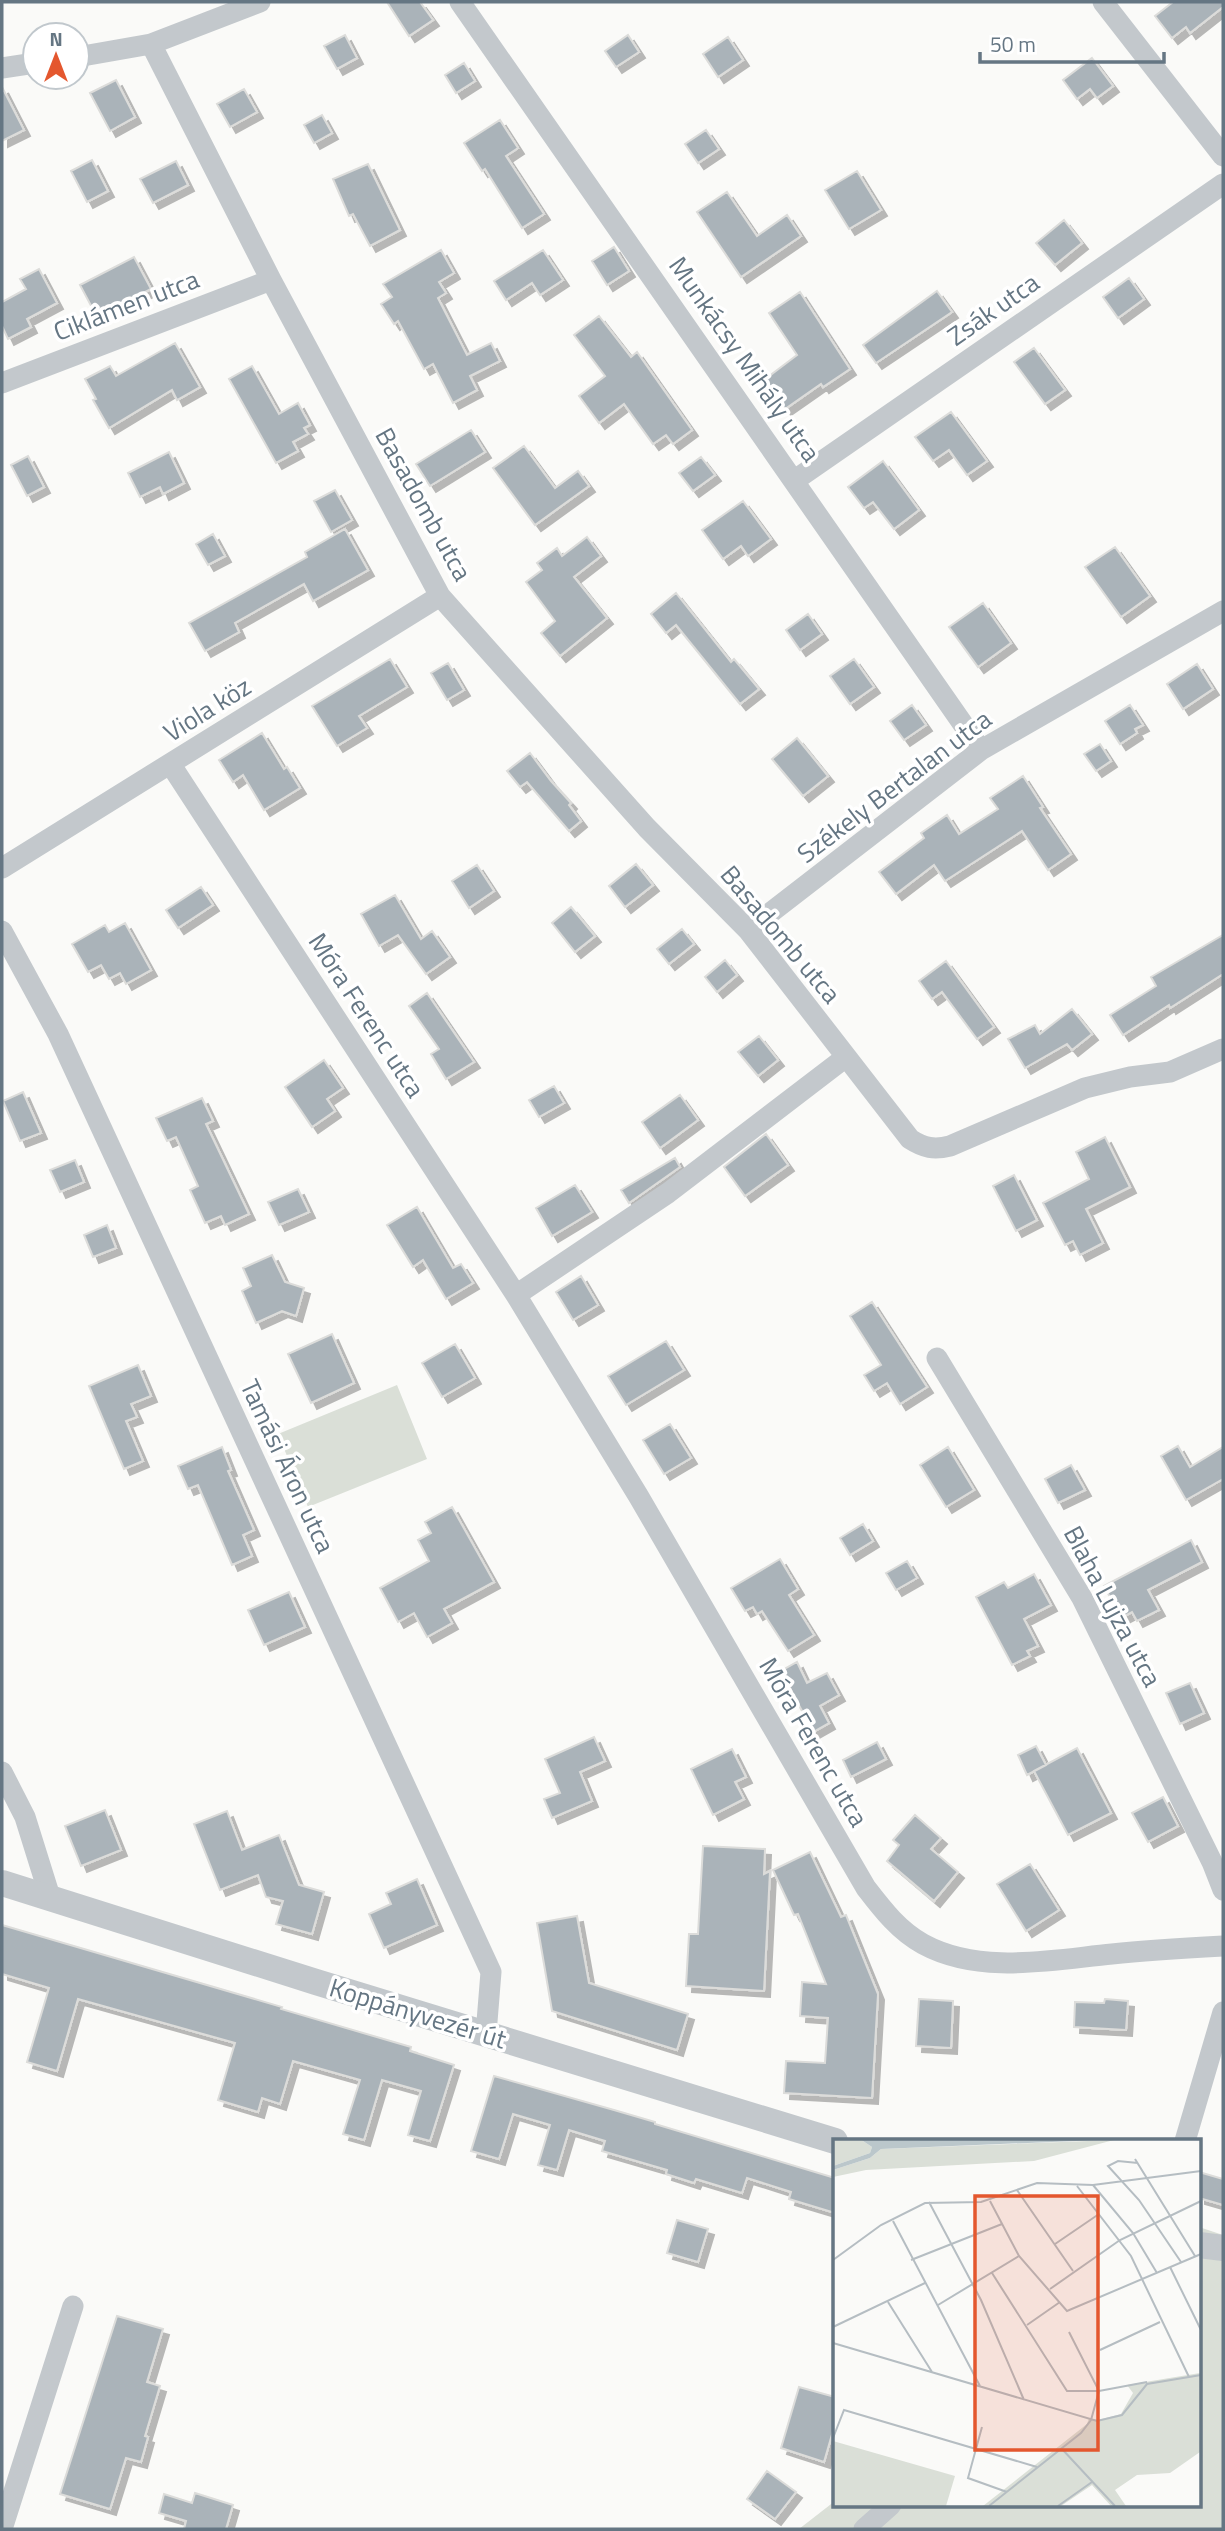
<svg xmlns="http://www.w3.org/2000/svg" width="1225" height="2531" viewBox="0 0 1225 2531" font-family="'Titillium Web',sans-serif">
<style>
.green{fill:#dadfd7}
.building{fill:#aab3b9;stroke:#dcdcda;stroke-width:2;filter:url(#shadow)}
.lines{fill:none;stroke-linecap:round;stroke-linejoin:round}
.minor{stroke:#c3c8cc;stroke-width:21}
.tertiary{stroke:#c3c8cc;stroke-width:26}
.labels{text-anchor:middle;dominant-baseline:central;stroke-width:7;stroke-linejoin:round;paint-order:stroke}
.street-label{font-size:26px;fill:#657683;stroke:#fff}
.inset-road{fill:none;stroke:#b5bdc2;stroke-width:2}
.view{fill:#e4572e;fill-opacity:0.15;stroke:#e4572e;stroke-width:3.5}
.inset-edge{fill:none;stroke:#657683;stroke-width:3.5}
</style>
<defs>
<filter id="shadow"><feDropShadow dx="6" dy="6" stdDeviation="0" flood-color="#0004"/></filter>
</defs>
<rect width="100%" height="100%" fill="#fafaf8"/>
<path class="green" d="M397 1385 427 1459 308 1507 278 1434Z
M1199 2227 1223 2235V2529H799L835 2501V2505H1199Z"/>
<path class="building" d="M387 2H420L433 20 409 36Z
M1173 2H1223V7L1190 33 1186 27 1172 38 1155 16Z
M345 35 357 58 337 69 324 46Z
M628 35 639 52 616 67 605 51Z
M728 37 743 60 718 77 703 54Z
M1092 58 1113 86 1097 98 1090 89 1077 99 1063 80Z
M464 63 475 81 456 93 445 75Z
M116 80 135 117 110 131 90 93Z
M2 87 24 130 2 141Z
M244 89 257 112 230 127 217 104Z
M322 115 332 133 314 143 304 125Z
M500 120 518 148 506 156 544 214 522 228 485 169 482 171 464 143Z
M706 130 719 149 698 163 685 144Z
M92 160 108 191 87 202 71 171Z
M176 161 188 185 153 203 140 179Z
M368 164 400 230 370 246 353 214 349 216 333 179Z
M857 171 881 210 849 229 825 190Z
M727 192 757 236 787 215 801 236 741 277 697 212Z
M1064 220 1082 243 1055 265 1036 243Z
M614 247 629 271 607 285 592 261Z
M441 250 454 273 439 282 446 293 438 298 467 355 491 343 500 361 470 376 477 390 453 403 433 364 424 369 398 321 394 324 381 304 392 297 383 284Z
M543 250 563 280 540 295 532 283 506 300 494 281Z
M134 257 151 289 97 317 80 285Z
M39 269 57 303 27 319 31 327 8 339 2 326V302L26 289 20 279Z
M1129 278 1144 299 1118 318 1103 297Z
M937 291 952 312 876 363 863 345Z
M800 292 850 369 823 387 821 384 785 409 764 380 797 355 769 313Z
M599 316 631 357 637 352 692 430 673 444 666 435 653 444 624 404 599 423 579 396 605 376 574 335Z
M175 343 200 387 177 400 172 390 109 428 93 400 96 399 85 379 110 366 116 376Z
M1034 348 1065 390 1045 404 1014 362Z
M252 366 279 414 298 403 310 425 304 428 308 434 293 442 298 451 276 463 229 379Z
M951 412 987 461 967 475 949 450 933 461 915 437Z
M471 430 485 452 430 486 416 464Z
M524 446 555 488 578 471 589 486 535 525 493 468Z
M169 452 184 483 163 494 160 487 140 497 128 473Z
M28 456 44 487 27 496 11 465Z
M701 457 715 475 693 491 679 473Z
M883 461 919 510 894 529 873 502 864 508 848 487Z
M335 490 352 520 331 532 314 501Z
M743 501 771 539 748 556 741 546 723 559 702 530Z
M345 529 368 570 313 601 304 584 235 623 239 632 205 651 189 623 307 557 305 552Z
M213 534 225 556 208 565 196 544Z
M587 537 601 556 574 577 607 618 560 656 541 633 555 621 526 582 542 570 537 563 557 548 562 556Z
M1115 547 1150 596 1121 617 1085 567Z
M676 593 731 662 734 659 759 689 740 704 676 625 666 633 651 614Z
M983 603 1011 643 978 667 949 627Z
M808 614 822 634 800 650 786 630Z
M390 659 407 687 359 716 367 728 337 746 312 706Z
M854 659 874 687 850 704 830 676Z
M448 663 464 690 447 700 431 673Z
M1197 664 1213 689 1183 709 1167 684Z
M912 705 926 725 904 740 890 721Z
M1130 705 1143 725 1135 729 1137 733 1120 744 1105 721Z
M262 733 284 769 287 767 300 788 264 810 243 775 233 782 219 760Z
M797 738 828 776 803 796 772 759Z
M1100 744 1111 761 1096 771 1084 754Z
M530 753 551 781 571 803 569 805 581 821 569 831 527 782 520 787 507 771Z
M1023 776 1043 807 1040 808 1071 854 1048 870 1022 831 945 881 934 865 896 894 879 872 924 838 921 833 947 815 959 834 998 809 990 798Z
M636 864 653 885 625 907 609 886Z
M477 865 494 891 469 908 452 881Z
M201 887 213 905 178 928 166 910Z
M395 895 421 939 432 931 450 957 426 974 398 935 379 946 361 914Z
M571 907 595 936 575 952 552 923Z
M125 923 151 970 126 984 120 973 109 979 101 965 88 972 72 944 105 925 109 932Z
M682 929 694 944 669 964 657 949Z
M1223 935V974L1170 1008 1169 1005 1123 1035 1110 1015 1156 986 1151 977Z
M725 960 737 975 717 992 705 977Z
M946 961 994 1027 977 1039 942 992 932 999 919 981Z
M427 993 474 1062 446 1079 431 1054 439 1049 409 1006Z
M1072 1009 1092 1034 1072 1050 1067 1044 1025 1068 1008 1039 1035 1025 1040 1034Z
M759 1036 778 1060 758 1076 738 1052Z
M324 1060 343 1088 327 1099 335 1111 312 1127 285 1087Z
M554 1086 564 1103 539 1117 529 1100Z
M23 1092 41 1133 20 1141 3 1101Z
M680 1095 698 1120 660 1148 642 1122Z
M202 1098 213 1121 206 1124 249 1214 225 1225 221 1216 205 1223 190 1190 198 1186 176 1137 167 1141 156 1118Z
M766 1134 788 1165 745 1196 724 1167Z
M1105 1137 1130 1187 1086 1209 1103 1243 1080 1255 1073 1241 1065 1245 1043 1203 1089 1179 1076 1152Z
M675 1158 680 1167 629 1203 621 1190Z
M75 1160 84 1182 60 1192 50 1170Z
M1014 1175 1037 1220 1016 1231 993 1186Z
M575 1185 592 1212 552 1236 536 1208Z
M298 1189 309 1212 279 1225 268 1202Z
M417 1207 453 1268 461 1264 473 1283 446 1299 423 1260 413 1267 387 1225Z
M107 1225 116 1248 93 1257 84 1235Z
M272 1255 285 1282 304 1288 296 1316 282 1311 256 1323 242 1291 251 1286 243 1268Z
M581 1276 598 1305 573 1320 556 1292Z
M872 1302 927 1387 900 1404 887 1383 874 1391 864 1375 881 1365 850 1316Z
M332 1334 354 1383 311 1403 288 1354Z
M666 1341 684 1370 626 1405 608 1376Z
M455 1344 475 1378 442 1397 422 1363Z
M138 1365 151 1396 131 1404 137 1417 126 1421 143 1461 124 1469 89 1386Z
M670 1424 691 1458 664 1474 643 1440Z
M1178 1446 1190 1467 1223 1447V1479L1186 1500 1161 1456Z
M222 1447 231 1470 228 1471 254 1530 243 1535 252 1556 232 1565 198 1485 188 1489 178 1466Z
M948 1447 974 1490 946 1507 920 1465Z
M1071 1465 1085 1490 1058 1503 1045 1479Z
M452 1507 494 1582 444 1609 452 1623 427 1637 414 1613 398 1622 380 1588 429 1561 418 1540 431 1533 425 1522Z
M863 1524 873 1541 850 1555 840 1538Z
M1191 1540 1202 1562 1148 1590 1159 1610 1137 1621 1132 1612 1121 1618 1104 1586Z
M780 1559 798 1589 789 1595 814 1635 788 1651 762 1611 757 1614 753 1607 745 1611 731 1588Z
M907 1561 917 1578 896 1590 886 1573Z
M1034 1574 1051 1605 1024 1619 1038 1646 1027 1651 1030 1656 1012 1665 976 1597 1004 1582 1008 1588Z
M289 1592 305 1627 264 1645 248 1610Z
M797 1662 807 1683 827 1673 839 1695 820 1706 829 1723 813 1732 781 1671Z
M1190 1683 1204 1713 1180 1724 1166 1693Z
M594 1737 605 1761 580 1772 592 1801 552 1818 544 1799 560 1793 545 1759Z
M877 1742 886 1759 851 1777 843 1760Z
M1036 1746 1046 1765 1027 1775 1018 1755Z
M1077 1748 1111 1813 1068 1835 1034 1771Z
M732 1749 746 1777 735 1782 744 1799 713 1815 691 1769Z
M1163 1797 1178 1826 1148 1842 1132 1813Z
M105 1810 121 1850 81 1866 65 1826Z
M227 1811 242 1850 279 1835 299 1885 324 1892 312 1934 276 1924 283 1901 266 1897 258 1875 220 1890 194 1824Z
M915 1815 941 1838 931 1849 958 1872 934 1901 887 1861 899 1845 893 1840Z
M703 1846 765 1849 764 1874 770 1871 764 1991 686 1986 689 1934H698Z
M810 1852 841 1917 846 1915 878 1994 872 2098 784 2093 786 2061 825 2063 828 2018 800 2016 802 1982 826 1984 798 1914 794 1915 773 1870Z
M1030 1864 1059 1910 1026 1931 997 1884Z
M417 1879 437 1925 384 1948 369 1914 391 1904 386 1893Z
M577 1916 589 1983 688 2014 677 2050 552 2011 537 1923Z
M2 1925 282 2007 281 2009 411 2047 410 2051 454 2065 430 2141 408 2135 421 2091 382 2080 364 2140 343 2134 360 2080 293 2061 280 2104 262 2098 258 2112 218 2100 235 2043 78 1999 57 2071 27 2062 49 1988 2 1974Z
M919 1999 953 2001 951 2048 916 2046Z
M1105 1999 1128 2001 1126 2030 1074 2027 1075 2002 1104 2003Z
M494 2076 614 2110 655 2122V2124L835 2178V2213L789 2199 791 2192 747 2178 742 2193 696 2179 694 2183 666 2174 667 2170 602 2151 605 2141 569 2130 557 2170 538 2165 550 2125 513 2114 499 2159 471 2151Z
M1199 2172 1223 2179V2205L1199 2198Z
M677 2220 708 2229 698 2262 667 2253Z
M117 2316 163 2329 147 2382 160 2386 145 2436 148 2437 141 2462 126 2458 110 2509 60 2494Z
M799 2387 835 2397V2424L824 2462 781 2448Z
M767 2471 796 2492 775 2519 747 2499Z
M195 2493 233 2505 226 2529H184L186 2521 159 2513 164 2494 192 2503Z"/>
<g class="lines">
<path class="minor" d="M460 2 981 750
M1103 2 1223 156
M151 44 271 280 440 596 647 828 748 930 910 1139C924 1148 934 1150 950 1146L1085 1088 1130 1077 1170 1072 1223 1049
M77 57 151 44 260 2
M2 68 35 63
M2 383 271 280
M795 480 1223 184
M171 765 516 1295 639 1497 866 1888C883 1910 899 1931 923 1944 980 1975 1051 1960 1112 1954 1149 1950 1186 1948 1223 1946
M2 868 440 596
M748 930 981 750 1223 611
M2 931 58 1034 491 1972 486 2034
M516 1295 668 1193 846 1057
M937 1358 1082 1598 1212 1862 1223 1890
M2 1772 25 1817 50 1897
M1185 2141 1223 2012
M2 2529 73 2306
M864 2529 891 2505"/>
<path class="tertiary" d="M2 1883 316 1982 835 2141
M1199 2245 1223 2248"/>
</g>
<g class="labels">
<g class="street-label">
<text transform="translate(126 305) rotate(-21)">Ciklámen utca</text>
<text transform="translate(993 309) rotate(-35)">Zsák utca</text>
<text transform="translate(745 359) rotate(55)">Munkácsy Mihály utca</text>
<text transform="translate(424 504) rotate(61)">Basadomb utca</text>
<text transform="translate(207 709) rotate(-32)">Viola köz</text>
<text transform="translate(894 786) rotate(-37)">Székely Bertalan utca</text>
<text transform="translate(781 934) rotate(50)">Basadomb utca</text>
<text transform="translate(367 1015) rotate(57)">Móra Ferenc utca</text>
<text transform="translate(288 1466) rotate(65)">Tamási Áron utca</text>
<text transform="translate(1113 1606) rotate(62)">Blaha Lujza utca</text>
<text transform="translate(814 1742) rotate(60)">Móra Ferenc utca</text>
<text transform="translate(418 2013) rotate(17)">Koppányvezér út</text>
</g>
</g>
<g transform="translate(833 2139)">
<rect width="368" height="368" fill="#fafaf8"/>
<path d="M0 0H27L39 8 37 14 0 27ZM281 1 201 22 33 31 0 38V31L37 19 48 10ZM367 234V313L337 334 304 336 282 351 293 367H278L259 346 228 367H150L254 285 256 279 265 281 288 275 300 254 294 246ZM0 302 122 337 113 367H0Z" fill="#dadfd7"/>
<path d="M27 0H291L48 10 37 19 0 31V27L37 14 39 8Z" fill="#bbc7cb"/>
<path class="inset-road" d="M302 20 362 117M305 24 285 22 275 27 306 61 348 123M260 46 300 94 324 134M244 47 298 117 356 238M184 51 240 132M157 62 186 117 234 172 368 115M96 63 148 161 191 261M60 82 147 247M222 105 266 75M0 121 48 86 92 64 148 63 204 44 260 46 368 32M78 121 169 85M337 128 368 191M159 134 234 252H266L314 243M217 150 287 101 368 62M55 163 99 233M105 166 186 117M194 186 227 163M0 188 92 144M0 204 264 282 289 276 314 245 368 236M267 211 327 183M149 288 135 339 174 353M0 299 11 271 204 328M229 310 282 367M156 367 248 294 258 281 266 252 236 193M225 367 259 343"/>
<path class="view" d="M142 57H265V311H142Z"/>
<rect width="368" height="368" class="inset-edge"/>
</g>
<rect width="1225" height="2531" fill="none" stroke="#657683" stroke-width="7"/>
<g transform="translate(56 56)"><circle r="33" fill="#ffffff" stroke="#c1c8cd" stroke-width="2"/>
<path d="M0-5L12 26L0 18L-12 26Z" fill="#e4572e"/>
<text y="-10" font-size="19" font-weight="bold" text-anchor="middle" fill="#657683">N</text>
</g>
<path d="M980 52v10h184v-10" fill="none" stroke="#657683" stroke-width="3.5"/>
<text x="990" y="52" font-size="21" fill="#657683" stroke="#ffffff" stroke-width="5" paint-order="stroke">50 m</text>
</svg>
